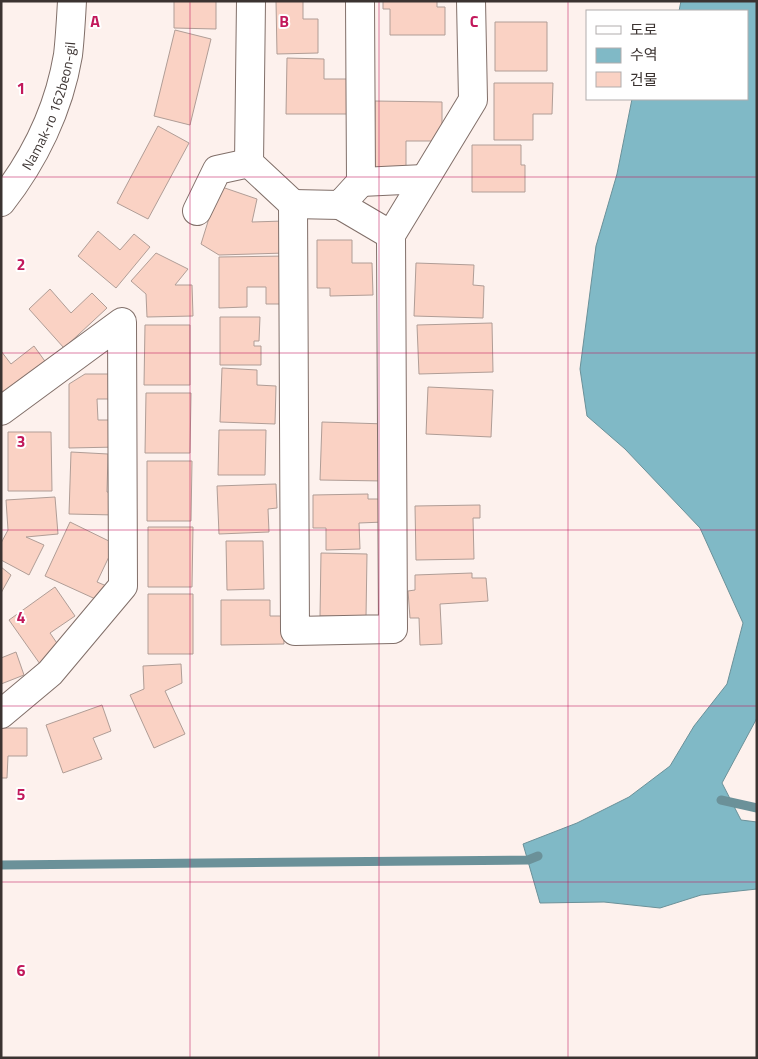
<svg xmlns="http://www.w3.org/2000/svg" width="758" height="1059" viewBox="0 0 758 1059" font-family="'Titillium Web','Noto Sans KR',sans-serif">
<style>
.water{fill:#80b9c6;stroke:#6b9199}
.lines{fill:none;stroke-linecap:round;stroke-linejoin:round}
.stream{stroke:#6b9199;stroke-width:9}
.building{fill:#fad2c4;stroke:#b09d96}
.minor-casing{stroke:#816f69;stroke-width:30}
.minor{stroke:#fff;stroke-width:28}
.grid{fill:none;stroke:#c2185b;stroke-width:1;stroke-opacity:0.55}
.labels{text-anchor:middle;dominant-baseline:central;stroke-width:4;stroke-linejoin:round;paint-order:stroke}
.street-label{font-size:14px;fill:#3b3331;stroke:#fff}
.grid-label{font-size:16px;text-anchor:middle;font-weight:bold;fill:#c2185b;stroke:#fff;stroke-width:4;stroke-linejoin:round;paint-order:stroke}
</style>
<rect width="100%" height="100%" fill="#fdf1ed"/>
<path class="water" d="M681 1H757V718L722 783 741 820 757 822V889L701 895 660 908 604 902 540 903 523 844 577 823 629 797 670 766 694 726 727 684 743 623 700 528 625 449 587 416 580 369 596 246 617 174 632 99H747V11H679Z"/>
<g class="lines">
<path class="stream" d="M721 800 757 808
M1 865 528 860 538 856"/>
</g>
<path class="building" d="M174 1H216V29L174 28Z
M276 1H303V19H318V53L277 54Z
M383 1H437V7H445V35H390V9H383Z
M495 22H547V71H495Z
M175 30 211 39 190 125 154 116Z
M287 58 324 59V79H350L351 114H286Z
M494 83H553L552 114H533V140H494Z
M375 101 442 102V131L436 141H406V169H374Z
M158 126 189 143 148 219 117 203Z
M472 145H521V165H525V192H472Z
M219 186 257 199 252 222 284 221 285 253 219 255 201 244Z
M98 231 120 250 134 234 150 247 116 288 78 256Z
M317 240H352V263H372L373 295 330 296V288H317Z
M156 253 188 269 175 285H192L193 316 147 317 146 294 131 281Z
M287 256 288 304H266V287H247V307L219 308V257Z
M416 263 474 265 473 285 484 286 483 318 414 316Z
M50 289 71 313 92 293 107 308 64 348 29 309Z
M220 317H260L259 341H254V346H261V365H220Z
M492 323 493 372 419 374 417 325Z
M145 325H190V385H144Z
M34 346 47 364 1 398V351L11 364Z
M222 368 257 370V385L276 386 275 424 220 422Z
M85 374H111V399H97L98 420H118V447L69 448V384Z
M428 387 493 390 491 437 426 434Z
M146 393H191L190 453H145Z
M322 422 386 424 384 481 320 480Z
M219 430H266L265 475H218Z
M8 432H51L52 491H8Z
M71 452 108 454 107 492 116 493 115 515 69 514Z
M147 461H192L191 521H147Z
M276 484 277 508 268 509 269 532 219 534 217 486Z
M368 494V499H384V522L359 523 360 549 326 550V528H313V495Z
M55 497 58 534 26 537 44 545 29 575 1 560V543L8 530 6 500Z
M480 505V518H473L474 559 416 560 415 506Z
M70 522 115 544 97 582 109 587 102 602 45 576Z
M148 527H193L192 587H148Z
M226 541H263L264 589 227 590Z
M321 553 367 554 366 617 320 616Z
M1 567 11 575 1 593Z
M472 573V578H486L488 601 440 604 442 644 420 645 419 618H410L408 591 415 590V575Z
M55 587 75 616 50 633 61 649 40 664 9 620Z
M148 594H193V654H148Z
M221 600H270V616H283L284 644 221 645Z
M16 652 24 675 1 684V658Z
M181 664 182 683 165 691 185 734 154 748 130 695 144 689 143 666Z
M102 705 111 731 93 738 102 759 63 773 46 725Z
M1 728H27V756H8L7 778H1Z"/>
<g class="lines">
<defs>
<g id="minor">
<path d="M251 1 249 163 293 204 295 631 393 629 391 235 473 100 471 1"/>
<path d="M361 182 424 179"/>
<path id="s1" d="M1 202C34 160 59 109 68 55 70 38 71 19 72 1"/>
<path d="M293 204 340 205 361 182 360 1"/>
<path d="M340 205 391 235"/>
<path d="M197 211 217 170 249 163"/>
<path d="M1 411 122 322 123 586 50 673 1 714"/>
</g>
</defs>
<use href="#minor" class="minor-casing"/>
<use href="#minor" class="minor"/>
</g>
<path class="grid" d="M190 1V1058M379 1V1058M568 1V1058M1 177H757M1 353H757M1 530H757M1 706H757M1 882H757"/>
<g class="labels">
<g class="street-label">
<text stroke="none"><textPath href="#s1" startOffset="109">Namak-ro 162beon-gil</textPath></text>
</g>
</g>
<g class="grid-label">
<text x="95" y="27">A</text>
<text x="284" y="27">B</text>
<text x="474" y="27">C</text>
<text x="21" y="94">1</text>
<text x="21" y="270">2</text>
<text x="21" y="447">3</text>
<text x="21" y="623">4</text>
<text x="21" y="800">5</text>
<text x="21" y="976">6</text>
</g>
<rect width="758" height="1059" fill="none" stroke="#3b3331" stroke-width="5"/>
<rect x="586" y="10" width="162" height="90" fill="#ffffff" stroke="#b1adad"/>
<rect x="596" y="26" width="25" height="8" fill="#ffffff" stroke="#b1adad"/>
<text x="630" y="35" font-size="15" fill="#3b3331">도로</text>
<rect x="596" y="48" width="25" height="15" fill="#80b9c6" stroke="#b1adad"/>
<text x="630" y="60" font-size="15" fill="#3b3331">수역</text>
<rect x="596" y="72" width="25" height="15" fill="#fad2c4" stroke="#b1adad"/>
<text x="630" y="85" font-size="15" fill="#3b3331">건물</text>
</svg>
